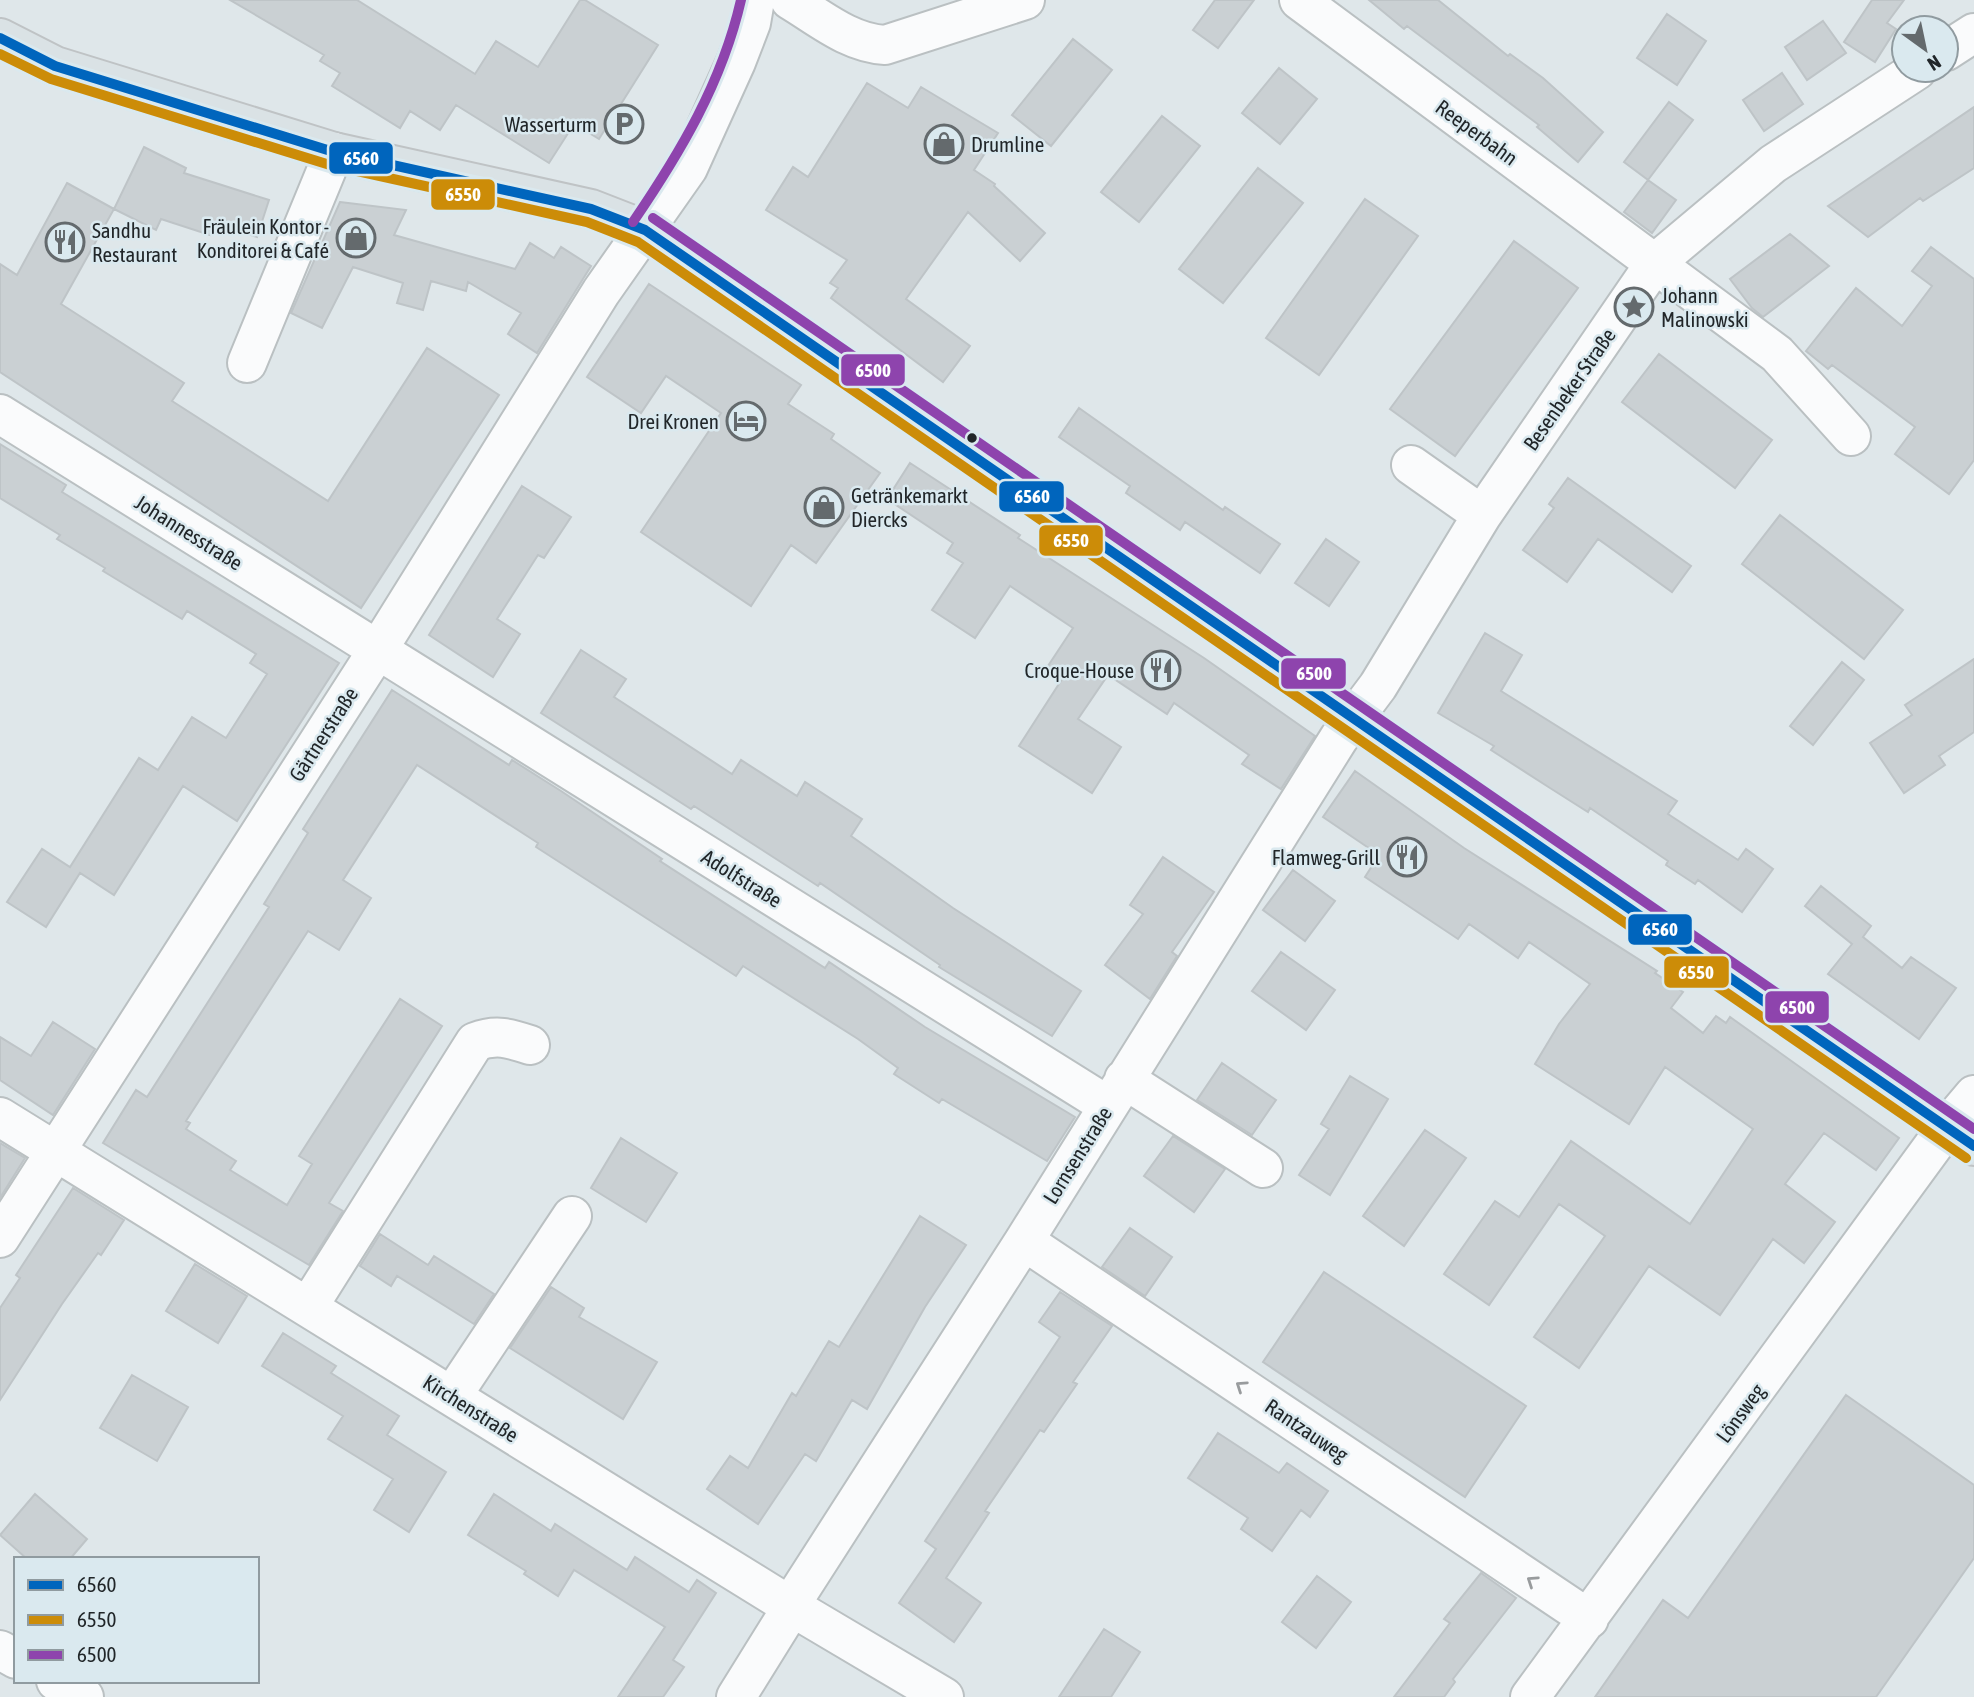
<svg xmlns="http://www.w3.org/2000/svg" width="1974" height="1697" viewBox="0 0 1974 1697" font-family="'Asap Condensed',sans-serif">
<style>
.building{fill:#cad0d3;stroke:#bec4c7;stroke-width:2}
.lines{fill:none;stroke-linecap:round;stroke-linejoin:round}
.minor-casing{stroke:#bac0c2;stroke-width:42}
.major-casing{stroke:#bfc3c5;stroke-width:42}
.minor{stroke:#fafbfc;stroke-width:38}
.major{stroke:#dae2e5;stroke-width:38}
.bus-1-casing{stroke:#dae9ef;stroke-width:16}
.bus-2-casing{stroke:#dae9ef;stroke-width:16}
.bus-3-casing{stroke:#dae9ef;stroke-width:16}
.bus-1{stroke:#0065bd;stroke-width:10}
.bus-2{stroke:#cc8c08;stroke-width:10}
.bus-3{stroke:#8e44ad;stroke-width:10}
.oneway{stroke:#989b9d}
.bus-dot{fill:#212629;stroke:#dae9ef;stroke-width:2.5}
.labels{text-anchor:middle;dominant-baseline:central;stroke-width:5;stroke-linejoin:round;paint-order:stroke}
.poi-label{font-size:21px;fill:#212629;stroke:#dae9ef;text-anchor:end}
.street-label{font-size:21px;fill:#212629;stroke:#dae9ef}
.line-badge{stroke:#dae9ef;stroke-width:2.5}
.badge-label{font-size:19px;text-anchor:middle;font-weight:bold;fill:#fff}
</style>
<rect width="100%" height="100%" fill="#dfe7ea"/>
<path class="building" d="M230 0H357L475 74 496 41 538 67 580 0H585L658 45 599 139 574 124 549 163 456 105 440 130 410 111 400 128 332 86 340 73 320 61 324 55Z
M1215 0H1254L1218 48 1193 30Z
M1369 0H1438L1508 56 1510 54 1543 78 1603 132 1578 162 1537 127 1539 125 1407 26 1404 29Z
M1872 0H1904L1887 23 1896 29 1875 62 1844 42Z
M1667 14 1706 41 1677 85 1637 58Z
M1823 21 1846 53 1807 80 1785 47Z
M1073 39 1112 70 1051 146 1012 115Z
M1279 68 1317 99 1280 144 1242 113Z
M1782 73 1803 104 1764 131 1743 100Z
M867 83 908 108 921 87 998 133 974 170 995 184 994 186 1045 233 1020 261 968 212 906 299 970 346 943 382 831 298 838 288 830 283 847 260 766 210 793 167 808 177Z
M1669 102 1693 120 1648 180 1676 200 1652 233 1624 212 1648 180 1624 162Z
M1974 107V168L1923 201 1920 198 1868 237 1828 206Z
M1162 116 1200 146 1139 222 1101 192Z
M144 147 186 168 184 173 269 200 257 237 215 223 210 235 161 219 156 230 114 209Z
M1258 168 1303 203 1223 303 1179 269Z
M67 183 114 209 61 304 184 383 172 401 328 501 427 348 499 395 361 608 0 372V264L17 275Z
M1365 199 1418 236 1319 375 1266 338Z
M340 202 406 210 394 235 515 269 530 243 554 258 561 247 591 266 537 353 508 334 521 313 468 282 466 291 431 281 423 310 397 303 403 283 353 267 322 328 291 313Z
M1790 234 1829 266 1763 317 1752 308 1730 279Z
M1514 241 1578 288 1455 456 1390 409Z
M1931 247 1974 279V460L1949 494 1895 454 1915 427 1832 365 1828 369 1806 351 1856 288 1902 326 1932 286 1912 271Z
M649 284 801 385 788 404 834 434 831 439 880 473 816 563 791 545 751 606 641 532 721 413 666 376 641 413 587 377Z
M1659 354 1772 440 1735 488 1622 402Z
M1079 408 1223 510 1225 507 1280 544 1260 573 1185 522 1180 530 1126 493 1130 486 1059 437Z
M0 444 66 485 62 492 339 663 237 821 183 786 114 895 80 873 46 927 7 902 42 849 70 867 139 758 158 770 192 717 226 738 267 674 250 663 256 654 187 611 182 619 103 571 105 568 57 539 60 535 0 498Z
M910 463 1020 535 1018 538 1204 658 1315 736 1281 789 1242 764 1249 755 1174 703 1167 714 1108 675 1078 719 1121 747 1092 793 1019 746 1064 676 1048 666 1073 628 1010 586 975 638 932 610 963 563 947 553 953 543 887 499Z
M1568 478 1691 566 1672 592 1598 539 1567 582 1523 550 1554 508 1549 504Z
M522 486 571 517 544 558 538 555 497 619 520 634 493 677 429 635Z
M1780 515 1903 610 1864 659 1742 564Z
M1326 539 1359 562 1329 606 1295 583Z
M1485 633 1522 655 1501 691 1677 801 1668 814 1738 860 1746 849 1773 869 1742 912 1698 880 1695 884 1666 865 1668 861 1590 808 1588 812 1550 788 1491 750 1494 746 1438 713Z
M581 650 626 679 614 697 732 774 741 760 797 796 805 782 862 819 851 836 953 908 1081 991 1052 1036 939 967 940 965 820 883 818 886 694 806 691 809 541 713Z
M1974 659V732L1939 756 1945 765 1904 793 1870 743 1912 715 1905 705Z
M1842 662 1864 680 1813 745 1790 726Z
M392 690 509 765 512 760 561 791 662 859 660 861 825 968 829 962 925 1027 1075 1117 1047 1161 942 1099 939 1103 894 1074 898 1068 858 1039 743 966 736 976 536 847 538 843 417 765 343 880 371 898 339 950 308 931 186 1121 190 1123 186 1129 236 1161 230 1170 287 1205 312 1164 299 1156 400 999 442 1026 329 1203 343 1211 309 1265 103 1143 136 1090 147 1097 269 907 264 904 308 833 303 829Z
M1355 771 1464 848 1657 971 1655 973 1683 992 1671 1008 1703 1033 1716 1016 1726 1023 1730 1017 1899 1138 1876 1170 1824 1133 1785 1184 1835 1222 1804 1263 1773 1239 1720 1315 1649 1266 1579 1368 1534 1337 1605 1236 1559 1204 1489 1305 1444 1274 1495 1201 1519 1217 1571 1141 1690 1224 1753 1129 1665 1067 1629 1124 1535 1064 1559 1024 1590 984 1529 942 1518 958 1469 924 1458 939 1365 877 1379 855 1323 817Z
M1163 857 1214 892 1172 952 1177 956 1150 999 1105 965 1143 914 1130 905Z
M1293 870 1335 901 1305 941 1263 910Z
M1821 886 1871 926 1863 937 1902 968 1911 957 1956 988 1919 1039 1828 974 1852 944 1805 906Z
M1281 952 1335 990 1306 1030 1252 991Z
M53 1022 95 1049 53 1115 0 1080V1037L31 1056Z
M1222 1063 1276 1100 1252 1135 1197 1100Z
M1350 1076 1388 1099 1330 1195 1299 1175 1329 1129 1321 1124Z
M1425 1130 1466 1158 1404 1246 1363 1216Z
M1173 1136 1225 1169 1194 1212 1144 1176Z
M621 1138 677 1173 646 1222 591 1188Z
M0 1143 25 1158 0 1198Z
M73 1188 124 1220 101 1255 98 1253 62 1304 0 1400V1308L20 1278 16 1275Z
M920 1216 966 1245 925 1307 867 1409 852 1400 816 1461 805 1454 758 1524 707 1489 730 1456 748 1468 792 1393 796 1396 829 1341 839 1347Z
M1130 1228 1172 1257 1145 1296 1102 1267Z
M380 1234 428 1265 434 1256 494 1294 474 1324 397 1276 391 1286 360 1266Z
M195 1264 247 1296 218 1343 166 1311Z
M1324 1272 1526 1406 1465 1497 1263 1362Z
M551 1287 584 1308 579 1317 657 1362 623 1419 510 1348Z
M1060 1292 1112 1326 1073 1382 1077 1384 1044 1432 1040 1430 985 1511 989 1513 946 1578 981 1603 954 1642 899 1603 936 1549 925 1541 1060 1337 1039 1322Z
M283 1333 336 1366 331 1373 399 1416 387 1435 446 1472 409 1532 374 1510 393 1479 328 1439 343 1416 262 1366Z
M132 1375 188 1407 157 1461 100 1428Z
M1846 1395 1974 1485V1558L1876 1697H1595L1663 1600 1688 1618Z
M1218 1433 1279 1473 1287 1463 1328 1491 1310 1517 1301 1510 1272 1551 1241 1529 1248 1518 1188 1478Z
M35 1494 87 1539 70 1559H27L0 1535Z
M494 1494 551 1531 555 1524 627 1570 635 1557 689 1592 697 1580 716 1593 673 1660 684 1667 663 1697H618L665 1627 574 1570 558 1596 524 1574 526 1571 468 1535Z
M1481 1573 1516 1598 1453 1679 1455 1682 1444 1697H1394L1450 1623 1444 1619Z
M1317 1576 1351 1602 1316 1648 1282 1622Z
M1104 1629 1140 1652 1111 1697H1059Z"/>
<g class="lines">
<defs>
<path id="minor" d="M790 0C820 18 849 43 885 45L1025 0
M1299 0 1777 354 1851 436
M1946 51 1974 33
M247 363 334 152
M0 414 1107 1105
M1411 465 1482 515
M1124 1079 1263 1168
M0 1117 792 1607 944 1697
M0 1238 377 651 601 292 688 168 736 62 751 23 755 0
M1024 1241 1589 1619
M308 1307 475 1042C496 1034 509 1038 530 1045
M452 1396 572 1216
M800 1590 1024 1241 1339 738 1378 686 1482 515 1655 263 1773 164 1917 70
M0 1650 16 1659
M56 1681 84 1697
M736 1697 792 1607
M1530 1697 1947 1127 1974 1095"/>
<path id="major" d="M0 38 55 66 334 152 591 209 645 230 1974 1146"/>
</defs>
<use href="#minor" class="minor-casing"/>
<use href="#major" class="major-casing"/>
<use href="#minor" class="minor"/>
<use href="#major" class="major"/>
<defs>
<path id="bus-1" d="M0 38 55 66 334 152 591 209 645 230 1974 1146"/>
<path id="bus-2" d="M0 54 51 79 330 165 587 222 638 242 1966 1158"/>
<path id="bus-3" d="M653 218 1974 1129
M633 222C680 153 722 83 741 0"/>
</defs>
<use href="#bus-1" class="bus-1-casing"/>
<use href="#bus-2" class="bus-2-casing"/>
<use href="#bus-3" class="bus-3-casing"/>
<use href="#bus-1" class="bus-1"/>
<use href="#bus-2" class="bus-2"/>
<use href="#bus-3" class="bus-3"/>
</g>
<defs><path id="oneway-chevron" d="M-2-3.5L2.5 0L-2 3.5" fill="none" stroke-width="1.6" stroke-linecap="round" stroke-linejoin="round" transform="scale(1.75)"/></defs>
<g class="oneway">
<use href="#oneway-chevron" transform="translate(1241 1386) rotate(-146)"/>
<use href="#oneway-chevron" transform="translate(1532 1581) rotate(-146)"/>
</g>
<defs>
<symbol id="parking-ring" viewBox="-11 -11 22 22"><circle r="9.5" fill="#dae9ef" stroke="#646a6d" stroke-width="1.5"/><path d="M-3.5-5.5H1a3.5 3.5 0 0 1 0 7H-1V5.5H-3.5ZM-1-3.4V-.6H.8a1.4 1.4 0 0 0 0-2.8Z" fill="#646a6d"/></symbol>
<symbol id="shop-ring" viewBox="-11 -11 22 22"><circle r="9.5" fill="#dae9ef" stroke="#646a6d" stroke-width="1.5"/><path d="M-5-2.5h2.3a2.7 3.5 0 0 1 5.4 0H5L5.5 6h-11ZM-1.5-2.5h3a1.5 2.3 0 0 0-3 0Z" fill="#646a6d"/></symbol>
<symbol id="restaurant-ring" viewBox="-11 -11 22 22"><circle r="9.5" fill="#dae9ef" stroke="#646a6d" stroke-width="1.5"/><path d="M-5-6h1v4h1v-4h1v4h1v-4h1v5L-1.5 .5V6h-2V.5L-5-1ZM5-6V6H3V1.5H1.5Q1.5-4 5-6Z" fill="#646a6d"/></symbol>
<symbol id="sight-ring" viewBox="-11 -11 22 22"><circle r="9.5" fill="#dae9ef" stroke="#646a6d" stroke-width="1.5"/><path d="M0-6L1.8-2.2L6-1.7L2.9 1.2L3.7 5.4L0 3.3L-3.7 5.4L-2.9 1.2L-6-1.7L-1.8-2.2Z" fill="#646a6d"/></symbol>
<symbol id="hotel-ring" viewBox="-11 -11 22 22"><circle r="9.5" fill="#dae9ef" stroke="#646a6d" stroke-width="1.5"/><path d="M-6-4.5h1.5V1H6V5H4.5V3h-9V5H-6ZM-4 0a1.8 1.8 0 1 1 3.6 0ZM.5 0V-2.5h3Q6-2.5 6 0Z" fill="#646a6d"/></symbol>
</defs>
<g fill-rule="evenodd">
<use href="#parking-ring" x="602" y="102" width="44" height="44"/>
<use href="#shop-ring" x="922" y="122" width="44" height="44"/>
<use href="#shop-ring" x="334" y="216" width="44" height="44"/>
<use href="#restaurant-ring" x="43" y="220" width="44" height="44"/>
<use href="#sight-ring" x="1612" y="285" width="44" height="44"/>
<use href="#hotel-ring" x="724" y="399" width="44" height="44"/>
<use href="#shop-ring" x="802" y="485" width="44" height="44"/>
<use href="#restaurant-ring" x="1139" y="648" width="44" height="44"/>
<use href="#restaurant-ring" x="1385" y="835" width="44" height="44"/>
</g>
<circle class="bus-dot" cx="972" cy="438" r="6"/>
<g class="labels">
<g class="poi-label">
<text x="597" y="124">Wasserturm</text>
<text x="971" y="144" text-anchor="start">Drumline</text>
<text x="329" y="226">Fräulein Kontor -<tspan x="329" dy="24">Konditorei &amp; Café</tspan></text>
<text x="92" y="230" text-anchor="start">Sandhu<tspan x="92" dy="24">Restaurant</tspan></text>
<text x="1661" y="295" text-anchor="start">Johann<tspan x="1661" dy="24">Malinowski</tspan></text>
<text x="719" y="421">Drei Kronen</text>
<text x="851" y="495" text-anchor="start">Getränkemarkt<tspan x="851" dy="24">Diercks</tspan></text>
<text x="1134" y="670">Croque-House</text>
<text x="1380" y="857">Flamweg-Grill</text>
</g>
<g class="street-label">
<text transform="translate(1477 132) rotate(36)">Reeperbahn</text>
<text transform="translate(1569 389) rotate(-55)">Besenbeker Straße</text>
<text transform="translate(189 532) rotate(32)">Johannesstraße</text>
<text transform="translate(323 734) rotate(-57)">Gärtnerstraße</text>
<text transform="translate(742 878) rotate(32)">Adolfstraße</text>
<text transform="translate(1077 1155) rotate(-58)">Lornsenstraße</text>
<text transform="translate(471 1408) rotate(32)">Kirchenstraße</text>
<text transform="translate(1740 1413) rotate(-54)">Lönsweg</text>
<text transform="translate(1307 1430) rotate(34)">Rantzauweg</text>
</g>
</g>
<g class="line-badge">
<rect x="328" y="141" width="66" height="34" rx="7" fill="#0065bd"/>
<rect x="430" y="178" width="66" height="33" rx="7" fill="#cc8c08"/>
<rect x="840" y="353" width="66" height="34" rx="7" fill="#8e44ad"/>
<rect x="998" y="480" width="67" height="33" rx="7" fill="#0065bd"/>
<rect x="1038" y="524" width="66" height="33" rx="7" fill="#cc8c08"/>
<rect x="1280" y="657" width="67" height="33" rx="7" fill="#8e44ad"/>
<rect x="1627" y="913" width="66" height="33" rx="7" fill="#0065bd"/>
<rect x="1663" y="955" width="67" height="34" rx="7" fill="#cc8c08"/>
<rect x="1764" y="990" width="66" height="34" rx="7" fill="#8e44ad"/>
</g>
<g class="badge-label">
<text x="361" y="165">6560</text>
<text x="463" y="201">6550</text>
<text x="873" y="377">6500</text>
<text x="1032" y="503">6560</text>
<text x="1071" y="547">6550</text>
<text x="1314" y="680">6500</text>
<text x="1660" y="936">6560</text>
<text x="1696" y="979">6550</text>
<text x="1797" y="1014">6500</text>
</g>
<rect x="14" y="1557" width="245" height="126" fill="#dae9ef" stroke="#909ba0" stroke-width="2"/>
<rect x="28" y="1580" width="35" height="10" fill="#0065bd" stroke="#909ba0" stroke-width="2"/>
<text x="77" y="1592" font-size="21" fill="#212629">6560</text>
<rect x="28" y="1615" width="35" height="10" fill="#cc8c08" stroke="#909ba0" stroke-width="2"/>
<text x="77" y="1627" font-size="21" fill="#212629">6550</text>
<rect x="28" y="1650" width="35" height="10" fill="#8e44ad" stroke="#909ba0" stroke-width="2"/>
<text x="77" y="1662" font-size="21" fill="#212629">6500</text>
<g transform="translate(1925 49) rotate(147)"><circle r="33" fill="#dae9ef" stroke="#909ba0" stroke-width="2"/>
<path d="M0-5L12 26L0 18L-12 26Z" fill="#646a6d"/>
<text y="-10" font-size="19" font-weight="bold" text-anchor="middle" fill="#212629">N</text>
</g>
</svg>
